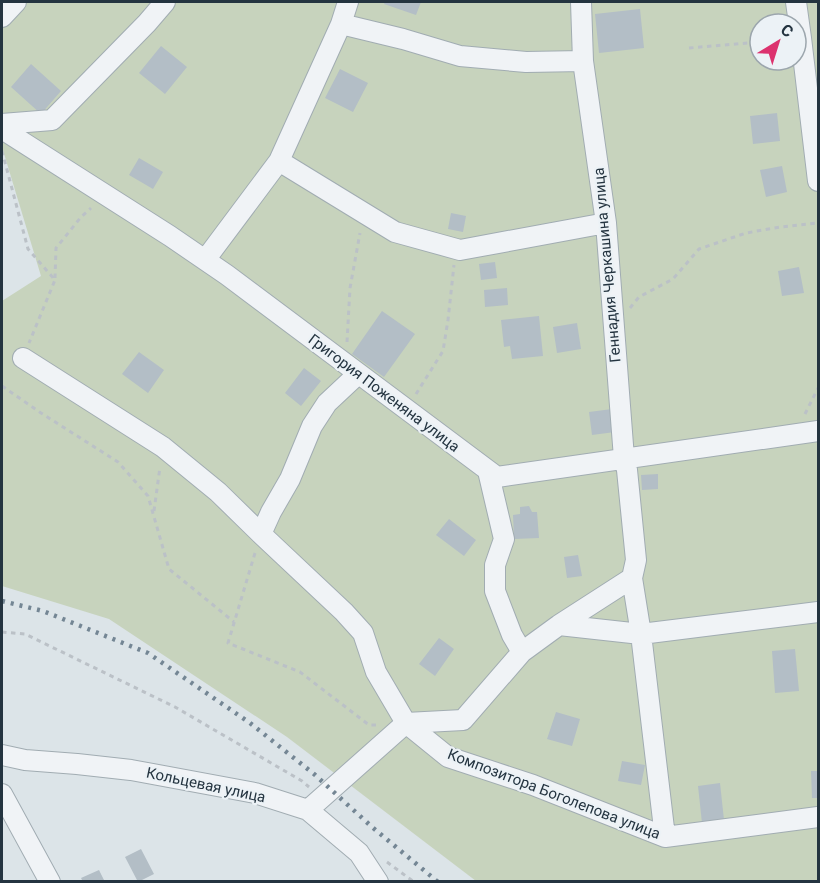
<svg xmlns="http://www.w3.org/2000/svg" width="820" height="883" viewBox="0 0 820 883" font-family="Roboto,sans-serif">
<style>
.green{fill:#c7d3bd;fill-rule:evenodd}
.building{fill:#b3bec6}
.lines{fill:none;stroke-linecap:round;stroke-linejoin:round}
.street-casing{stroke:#a1acb2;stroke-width:22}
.path{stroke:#bbc1c7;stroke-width:3;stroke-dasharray:4.5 4.5;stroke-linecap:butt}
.street{stroke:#f0f3f6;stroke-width:20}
.rail{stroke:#748694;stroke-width:4.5;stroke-dasharray:3 6;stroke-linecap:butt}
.labels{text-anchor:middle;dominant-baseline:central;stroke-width:4.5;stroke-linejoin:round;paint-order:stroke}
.street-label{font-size:15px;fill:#243440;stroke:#ecf2f6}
</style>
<rect width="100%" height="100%" fill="#dce4e8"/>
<path class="green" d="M2 2H818V881H476L287 737 109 619 2 586V301L41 276 2 147ZM760 24H796V60H760Z"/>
<path class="building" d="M385 2H421L416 15 384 4Z
M640 9 644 48 599 53 595 14Z
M161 46 187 67 165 94 139 73Z
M31 64 61 91 41 114 11 87Z
M340 69 368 83 353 112 325 98Z
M777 113 780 141 753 144 750 116Z
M139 158 163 172 153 189 129 175Z
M782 166 787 192 766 197 760 170Z
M451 213 466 216 463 232 448 229Z
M495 262 497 278 481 280 479 264Z
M799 267 804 293 782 296 778 271Z
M507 288 508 305 485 307 484 290Z
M382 311 415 334 384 377 352 354Z
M539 316 543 356 512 359 510 346 504 347 501 320Z
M577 323 581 349 557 353 553 327Z
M139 352 164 370 148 393 122 374Z
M304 368 321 381 301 406 285 393Z
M612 409 615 432 592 435 589 412Z
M658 474V489L642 490 641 475Z
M529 506 532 512H537L539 538 514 539 513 515 520 514V507Z
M449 519 476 540 464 556 436 535Z
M578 555 582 576 567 578 564 557Z
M439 638 454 649 435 676 419 664Z
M795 649 799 691 775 693 772 651Z
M556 712 580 719 572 746 547 739Z
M622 761 645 765 641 785 618 781Z
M811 771H818V798H812Z
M720 783 724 820 702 823 698 786Z
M141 849 154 874 138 882 125 857Z
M99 870 105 882H83L81 878Z"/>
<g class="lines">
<defs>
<path id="street" d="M796 2 801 38 818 181
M2 17 16 2
M341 24 403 39 460 56 526 62 583 61
M2 124 52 120 147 23 165 2
M2 129 170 236 227 275 497 477 818 431
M279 161 395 232 460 250 606 223
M205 260 279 161 341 24 348 2
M23 358 163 447 218 492 261 534 344 612 363 633 376 672 406 723 448 757 533 785 665 837 818 817
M488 471 504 539 495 565V591L512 635 522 652
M261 534 271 512 290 479 312 426 327 403 358 374
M632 578 641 634 665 837
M559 625 641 634 818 612
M2 755 25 760 77 764 131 770 255 793 308 810 359 853 378 882
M2 794 50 882
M308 810 406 723 463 720 522 652 559 625 632 578 636 560 627 470 624 458 606 223 583 61 581 2"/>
</defs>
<use href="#street" class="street-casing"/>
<path class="path" d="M689 48 760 42
M2 151 28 249 55 280 29 343
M55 278 56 248 81 217 91 208
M630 308 639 297 673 279 699 249 746 233 780 227 818 223
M347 342 350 288 360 233
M2 386 41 413 118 462 148 496 169 569 234 622
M416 394 443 351 448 320 454 265
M805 414 818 388
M154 511 160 467
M255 553 228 643 300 672 369 725H377
M2 632 25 634 175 707 302 781 309 787
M387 862 414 882"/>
<use href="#street" class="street"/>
<path class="rail" d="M2 601 43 611 148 653 250 723 314 774 372 827 438 882"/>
</g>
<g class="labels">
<g class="street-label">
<text transform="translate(607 265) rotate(-95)">Геннадия Черкашина улица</text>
<text transform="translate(384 393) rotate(37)">Григория Поженяна улица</text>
<text transform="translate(206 785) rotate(12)">Кольцевая улица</text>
<text transform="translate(554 794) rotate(21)">Композитора Боголепова улица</text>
</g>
</g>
<rect width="820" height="883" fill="none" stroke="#243440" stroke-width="6"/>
<g transform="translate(778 42) rotate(38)"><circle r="28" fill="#ecf2f6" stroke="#9ca6ad" stroke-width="1.5"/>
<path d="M0-4.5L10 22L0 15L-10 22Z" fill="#dc326e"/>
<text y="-9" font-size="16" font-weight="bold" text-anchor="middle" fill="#243440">С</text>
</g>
</svg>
